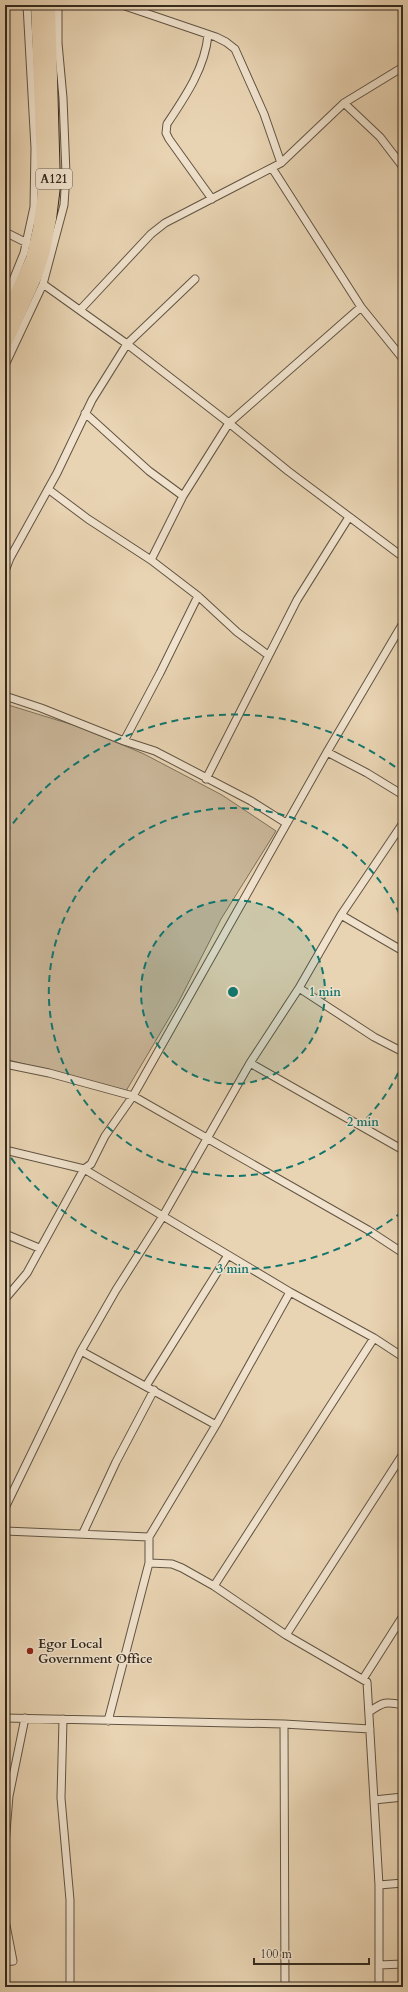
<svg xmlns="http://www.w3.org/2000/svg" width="408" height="1992" viewBox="0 0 408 1992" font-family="Cardo,serif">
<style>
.green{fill:#c9b699;stroke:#7e705c}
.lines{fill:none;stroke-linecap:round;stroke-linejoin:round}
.minor-casing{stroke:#615443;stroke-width:9}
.trunk-casing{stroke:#342a1e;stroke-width:14}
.minor{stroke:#f0e2cd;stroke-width:7}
.trunk{stroke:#e8d3b2;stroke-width:12}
.ring{fill:none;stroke:#0f766e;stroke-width:2;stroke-dasharray:7 5}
.poi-dot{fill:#8f2418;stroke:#f0e2cd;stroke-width:1.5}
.labels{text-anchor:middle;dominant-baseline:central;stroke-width:3;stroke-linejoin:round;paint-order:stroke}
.shield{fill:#f0e2cd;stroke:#6c6152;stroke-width:1}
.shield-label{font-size:12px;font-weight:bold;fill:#342a1e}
.poi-label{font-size:13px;font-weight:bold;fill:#342a1e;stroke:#f0e2cd;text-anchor:start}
.centre{fill:#0f766e;stroke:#f0e2cd;stroke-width:2}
.ring-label{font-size:12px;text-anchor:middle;font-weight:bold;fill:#0f766e;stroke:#f0e2cd;stroke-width:3;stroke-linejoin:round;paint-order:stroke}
</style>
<rect width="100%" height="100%" fill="#e8d3b2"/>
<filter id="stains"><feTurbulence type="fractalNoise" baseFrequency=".005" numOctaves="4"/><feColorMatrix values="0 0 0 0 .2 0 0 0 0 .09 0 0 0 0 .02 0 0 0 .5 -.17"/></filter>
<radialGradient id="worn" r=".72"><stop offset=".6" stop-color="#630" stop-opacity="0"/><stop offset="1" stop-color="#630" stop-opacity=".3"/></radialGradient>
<path class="green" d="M5 704 83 728 144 754 222 795 276 831 221 919 178 1003 126 1091 5 1059Z"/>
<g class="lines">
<defs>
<path id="minor" d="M122 5 216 37 226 42 235 49 264 114 281 163
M208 35C205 68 185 97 167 124L166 133 169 139 212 199
M344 103 380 137 403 167
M272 168 361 307 403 359
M5 232 27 243
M43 284 127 344 229 423 288 471 403 557
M5 300 24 253 34 207 35 148 27 5
M80 310 151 234 165 223 281 163 344 103 403 67
M5 365 43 284 64 205 66 174 63 98 58 43V5
M85 413 149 471 183 496
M48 489 88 519 151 560 198 596 237 632 268 655
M151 560 183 496 229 423 361 307
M5 571 10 558 57 473 92 400 127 344 195 279
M5 696 41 708 124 741 155 751 251 801 286 823
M124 741 160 673 198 596
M327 752 367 773 403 795
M206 779 297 600 349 517
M341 915 403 951
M299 988 374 1037 403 1052
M250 1063 403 1150
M5 1064 49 1073 133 1096 368 1230 403 1253
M5 1150 84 1169 290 1292
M5 1234 39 1248
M5 1299 27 1273 84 1169 91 1164 105 1136 133 1096 327 752 403 623
M81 1351 216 1425
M146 1386 228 1255
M5 1508 81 1351 116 1290 163 1216 250 1063 299 988 341 915 403 823
M5 1531 149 1537
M83 1533 116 1462 154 1390
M149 1563 172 1564 182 1568 214 1586 286 1635 367 1682 379 1885V1987
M214 1586 374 1338
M286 1635 403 1454
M363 1679 403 1616
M369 1712C383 1702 386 1701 403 1705
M5 1718 284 1724 370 1729
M63 1719 61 1798 70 1900V1987
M108 1721 149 1563V1537L216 1425 290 1292 374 1338 403 1357
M284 1724 285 1987
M374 1800 403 1797
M5 1844 9 1796 25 1718
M379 1885 403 1883
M5 1920 13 1961 5 1962
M379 1965 403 1964"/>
<path id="trunk" d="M5 319 32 259 39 229 44 193 37 5
M5 345 35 278 44 251 50 219 54 186 49 5"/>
</defs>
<use href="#minor" class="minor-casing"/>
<use href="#trunk" class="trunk-casing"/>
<use href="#minor" class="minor"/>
<use href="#trunk" class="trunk"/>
</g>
<circle cx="233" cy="992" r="92" fill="#0f766e" fill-opacity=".12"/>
<g class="ring">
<circle cx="233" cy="992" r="92"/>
<path d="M403 1062A184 184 0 1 1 403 922"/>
<path d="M402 1212A277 277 0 0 1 6 1151M6 833A277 277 0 0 1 402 772"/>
</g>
<circle class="poi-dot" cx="30" cy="1651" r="4"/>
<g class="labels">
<rect class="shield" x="36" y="169" width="36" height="20" rx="3"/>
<g class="shield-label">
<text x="54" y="179">A121</text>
</g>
<g class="poi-label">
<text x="38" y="1644">Egor Local<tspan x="38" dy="15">Government Office</tspan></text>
</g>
</g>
<circle cx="233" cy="992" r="6" class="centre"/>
<g class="ring-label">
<text x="325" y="996">1 min</text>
<text x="363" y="1126">2 min</text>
<text x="233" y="1273">3 min</text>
</g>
<rect width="408" height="1992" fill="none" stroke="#e8d3b2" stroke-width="20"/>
<rect x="6" y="6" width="396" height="1980" fill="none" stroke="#342a1e" stroke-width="2"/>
<rect x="10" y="10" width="388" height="1972" fill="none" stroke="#342a1e"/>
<path d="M254 1958v6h115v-6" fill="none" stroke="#342a1e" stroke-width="2"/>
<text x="260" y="1958" font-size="12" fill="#342a1e" stroke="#f0e2cd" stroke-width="3" paint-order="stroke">100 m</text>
<rect width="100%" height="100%" filter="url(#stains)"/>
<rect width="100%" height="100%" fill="url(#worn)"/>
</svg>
